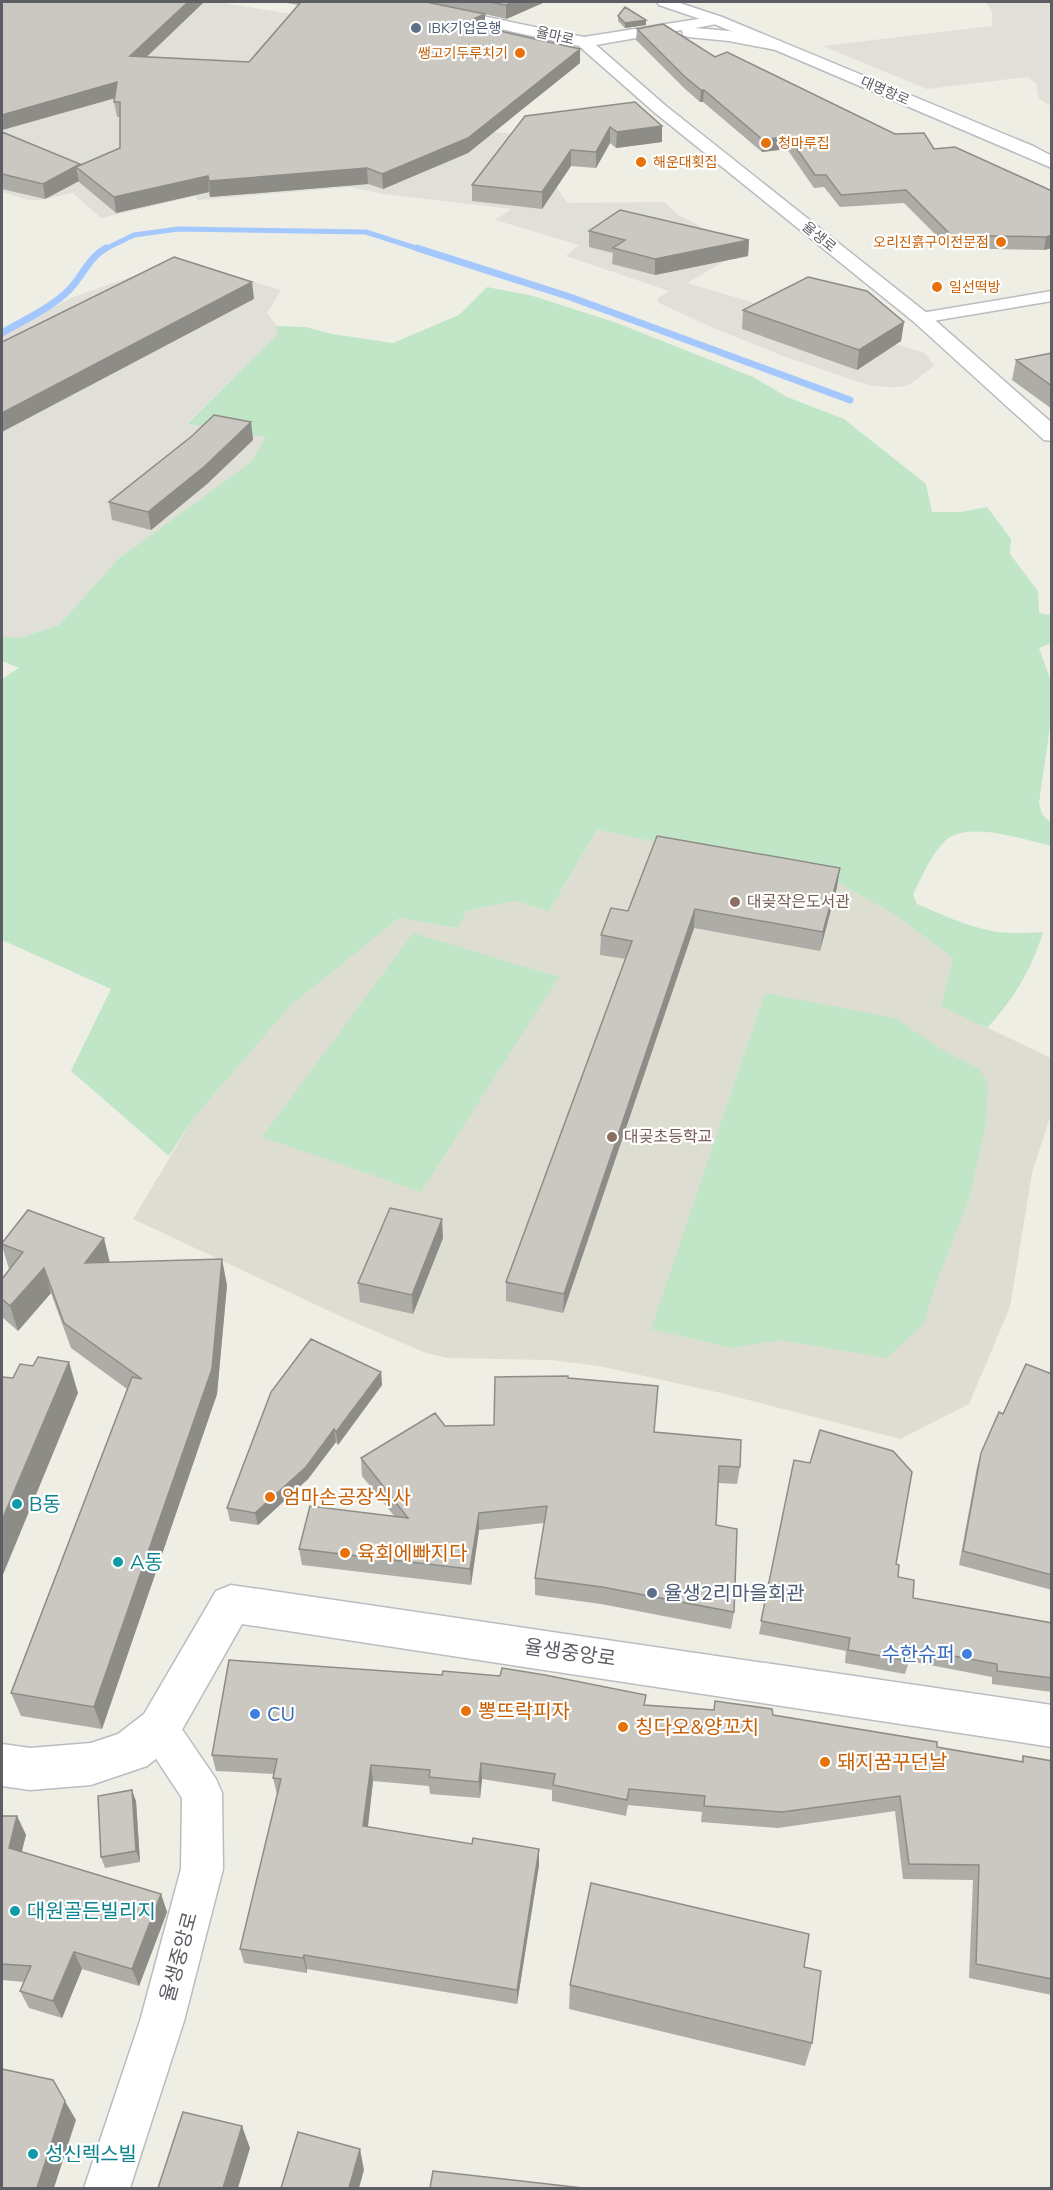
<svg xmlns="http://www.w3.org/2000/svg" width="1053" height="2190" viewBox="0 0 1053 2190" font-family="'Nunito Sans','Noto Sans KR',sans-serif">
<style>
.industrial{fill:#e0dfd8}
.education{fill:#deddd2}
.green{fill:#c0e6c7}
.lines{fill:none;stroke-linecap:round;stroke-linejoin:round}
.stream-far1{stroke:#a4c8fe;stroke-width:5}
.stream{stroke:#a4c8fe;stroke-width:7}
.minor-casing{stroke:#bbbcc2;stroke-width:3}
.tertiary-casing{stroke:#bbbcc2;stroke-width:3}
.secondary-casing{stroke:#b9bbc2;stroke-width:3}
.minor{fill:#fff;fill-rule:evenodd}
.tertiary{fill:#fff;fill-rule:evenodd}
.secondary{fill:#fff;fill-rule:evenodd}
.wall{fill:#aeaca6}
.shaded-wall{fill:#8d8c87}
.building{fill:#cac8c1;stroke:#8d8c87;stroke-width:1.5}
.service-dot{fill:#5c6f8a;stroke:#fff;stroke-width:2}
.food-dot{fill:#e8710a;stroke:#fff;stroke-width:2}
.education-dot{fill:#8d6e63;stroke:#fff;stroke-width:2}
.culture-dot{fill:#0f9aa8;stroke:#fff;stroke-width:2}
.shop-dot{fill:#3f7fe0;stroke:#fff;stroke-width:2}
.labels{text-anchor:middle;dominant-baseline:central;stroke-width:4.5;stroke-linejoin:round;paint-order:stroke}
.far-service-label{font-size:14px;fill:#4e5e75;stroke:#fff;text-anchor:start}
.far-street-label{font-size:14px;fill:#5c5e64;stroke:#fff}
.far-food-label{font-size:14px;fill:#c56008;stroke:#fff;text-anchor:start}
.education-label{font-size:16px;fill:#785e54;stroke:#fff;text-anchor:start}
.near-food-label{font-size:20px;fill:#c56008;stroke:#fff;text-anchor:start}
.near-culture-label{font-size:20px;fill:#0d838f;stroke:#fff;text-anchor:start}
.near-service-label{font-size:20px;fill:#4e5e75;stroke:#fff;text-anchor:start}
.near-street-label{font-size:20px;fill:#5c5e64;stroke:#fff}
.near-shop-label{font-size:20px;fill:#366cbe;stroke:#fff;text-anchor:end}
</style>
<rect width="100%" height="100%" fill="#eeeee4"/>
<path class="industrial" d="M2 2H218L303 16 446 128 573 139 552 180 567 203 664 202 677 214 716 235 739 253 687 283 925 353 934 366 910 384 900 387H886L868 385 783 356 709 326 659 303 657 299 669 291 566 256 579 245 495 220 512 209 383 194 351 187 198 200 195 196 101 218 73 193 41 200H29L2 192Z
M986 2H1051V106L1039 99 1036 83 1027 77 927 89 823 46 992 26V11Z
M179 260 281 290 267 313 277 326V335L187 423 265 437 252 461 118 559 59 625 19 638 2 636V335L71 298Z"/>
<path class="education" d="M597 830 828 877 895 915 953 958 942 1006 1051 1058V1114L1032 1173 1010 1307 969 1404 900 1439 721 1393 599 1366 551 1360 448 1358 426 1353 342 1317 133 1219 193 1119 291 1004 399 918 457 928 466 911 515 901 549 911Z"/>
<path class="green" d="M487 287 533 296 617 323 753 377 787 397 844 419 926 484 932 512H961L987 507 1011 539 1010 554 1038 591 1039 613 1051 615V643L1039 648 1051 681V719L1039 803 1042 814 1051 823V846C1025 840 965 819 944 842 930 856 922 877 913 894L917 904C941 914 966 926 992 931 1009 934 1026 933 1043 932 1032 969 1013 1000 987 1028L941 1006 953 958 895 915 828 877 597 830 549 911 515 901 466 911 458 928 399 918 291 1005 193 1119 169 1156 71 1071 111 989 2 940V679L19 668 2 661V636L19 638 59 625 118 559 252 461 265 437 187 424 277 335V326L306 327 332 334 393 343 459 315Z
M413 933 559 977 421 1192 262 1137Z
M765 993 895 1018 944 1051 980 1069 988 1085 986 1123 969 1199 935 1286 923 1325 886 1358 780 1340 732 1348 651 1329Z"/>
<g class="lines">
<path class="stream-far1" d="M103 250 134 235 178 229 366 232 422 250"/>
<path class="stream" d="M417 248 570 297 850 400
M2 333C24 320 51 308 69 290 83 276 88 258 106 248"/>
<defs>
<path id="minor" d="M1052 291V301L921 323 915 322 912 318 915 314 921 313Z
M159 1710 173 1716 216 1779 222 1793 223 1869 184 2021 130 2188H84L140 2021 181 1869 182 1798 145 1742 139 1729 145 1716Z"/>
<path id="tertiary" d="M387 2H413L584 37 717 16 722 17 724 20 722 23 695 28 729 31 781 42 784 45 781 48 776 50 729 41 688 37 683 35 682 30 596 45 666 106 928 314 1052 423V441L1044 440 914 322 654 112 579 46 394 6Z
M231 1585 1052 1705V1747L242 1624 174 1744 147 1766 91 1785 30 1790 2 1786V1744L30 1748 91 1743 118 1734 144 1714 216 1591Z"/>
<path id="secondary" d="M657 2H677L722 17 1033 146 1052 156V168L712 23 659 5Z"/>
</defs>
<use href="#minor" class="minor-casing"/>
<use href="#tertiary" class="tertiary-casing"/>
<use href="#secondary" class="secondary-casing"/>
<use href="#minor" class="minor"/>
<use href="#tertiary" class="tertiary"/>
<use href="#secondary" class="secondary"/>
</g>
<path class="wall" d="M2 2H204L146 57 249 62 298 5 282 2H545L506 19 485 14V28L580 49V63L468 153 383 189 368 184 210 197 209 192 116 213 79 182V181L45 199 2 189V132L80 164V165L120 148V117H117L114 102 115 98 2 130Z
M618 16 646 20V25L625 28 618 21Z
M637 29 715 57 895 134 1052 191V248L1044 250 949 248 904 203 840 207 824 187 814 188 787 149 762 152 703 102H700L684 88 636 40Z
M635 102 662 142 616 148 610 143 596 168 571 166 542 209 472 201V185Z
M589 231 749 240 748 256 655 275 612 264 613 253 589 247Z
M743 310 904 322 901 341 857 370 742 329Z
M1052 353V409L1012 380 1016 360Z
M251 422 253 440 207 484 151 530 112 520 109 502Z
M837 887 820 951 694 928 563 1313 506 1301V1282L626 959 600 955 601 935 628 911Z
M443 1238 413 1314 360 1302 358 1283Z
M2 1243 110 1262 227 1285 217 1394 102 1729 21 1716 11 1693 127 1389 71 1348 51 1293 18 1331 2 1317V1279L9 1269 2 1246Z
M381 1372 382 1385 338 1445 336 1442 308 1479 258 1525 230 1521 227 1508Z
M1052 1374V1590L959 1565 977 1467 981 1453 1003 1414Z
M568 1378 654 1432 740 1467 737 1484 718 1483 716 1525 734 1612 731 1629 601 1604 535 1595V1578L544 1523 479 1530 471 1585 302 1565 299 1549 395 1517 362 1476 361 1458 445 1426 494 1425Z
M794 1460 896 1564 898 1577 913 1598 1052 1623V1692L992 1684V1677L909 1661 905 1674 845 1663 846 1651 759 1634Z
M645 1705 773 1715 937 1747 1021 1762 1023 1756 1052 1761V1995L969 1978 973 1880 903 1879 895 1811 778 1828 701 1822 702 1812 628 1805 626 1816 552 1801V1790L482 1779 480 1798 430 1794 429 1786 373 1781 368 1827 539 1865 517 2004 307 1969V1973L244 1963 240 1949 277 1795 273 1778 274 1774 216 1771 212 1755Z
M136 1801 140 1862 105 1868 101 1857Z
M2 1816H17L26 1835 21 1852 161 1894 167 1912 139 1986 82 1969 62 2018 29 2008 20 1991 24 1982 2 1980Z
M804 1967 812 2043 805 2066 569 2009 570 1985Z"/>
<path class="shaded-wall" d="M188 2H204L132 71 130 56Z
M513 2H545L506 19V5Z
M485 14V28L464 23Z
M646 20V25L625 28V23Z
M580 49V63L468 153 383 189 382 174Z
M117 82 119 97 2 130V115Z
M701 90H704L703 102H700Z
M662 126V142L616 148 617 132Z
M610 127V143L596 168V152Z
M788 136 787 149 762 152 763 140Z
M571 150V166L542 209V192Z
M80 164 81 170 76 167 79 181 45 199 43 184Z
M367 168 368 184 210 197 209 181Z
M208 176 209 192 116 213 114 197Z
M1052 235V248L1044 250 1046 237Z
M749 240 748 256 655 275V259Z
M252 282 254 299 2 432V413Z
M904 322 901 341 857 370 859 350Z
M251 422 253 440 207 484 151 530 148 512Z
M840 868 837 887 820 951 823 932Z
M695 909 694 928 563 1313 564 1294Z
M442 1219 443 1238 413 1314 412 1295Z
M104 1238 110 1263H85Z
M222 1259 227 1285 217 1394 102 1729 94 1707Z
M44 1268 51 1293 18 1331 10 1306Z
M69 1362 78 1393 2 1577V1520Z
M381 1372 382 1385 338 1445 336 1432Z
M334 1429 336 1442 308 1479 258 1525 255 1513Z
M479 1513V1530L471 1585 470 1569Z
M481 1763 482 1779 480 1798 479 1782Z
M371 1765 373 1781 366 1842 363 1826Z
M132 1790 136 1801 140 1862 136 1851Z
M17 1816 26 1835 18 1867 9 1848Z
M539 1849V1865L517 2004V1990Z
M161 1894 167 1912 139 1986 132 1969Z
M74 1952 82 1969 62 2018 53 2001Z
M304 1955 307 1969V1973L303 1958Z
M65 2101 76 2120 54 2188H37Z
M242 2126 250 2148 238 2188H223Z
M360 2149 364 2170 359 2188H349Z"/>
<path class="building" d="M2 2H188L130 56 249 62 301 2H426L485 14 464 23 580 49 468 138 382 174 367 168 209 181 208 176 114 197 76 167 120 148V102H114L117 82 2 115Z
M489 2H513L506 5Z
M625 7 646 20 625 23 618 16Z
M663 24 715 57 727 52 895 134 924 133 934 149 955 147 1052 191V235L1046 237 951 235 906 190 841 195 826 175H815L788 136 763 140 704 90H701L684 76 637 29Z
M635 102 662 126 617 132 610 127 596 152 571 150 542 192 472 185 525 116Z
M2 132 80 164 43 184 2 174Z
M620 210 749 240 655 259 613 248 625 240 589 231Z
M174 257 252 282 2 413V342Z
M808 277 867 291 904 322 859 350 743 310Z
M1052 353V386L1016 360Z
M214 415 251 422 205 466 148 512 109 502 192 436Z
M657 836 840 868 823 932 695 909 564 1294 506 1282 632 941 601 935 611 908 628 911Z
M390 1208 442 1219 412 1295 358 1283Z
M28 1210 104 1238 85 1263 222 1259 212 1369 94 1707 11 1693 132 1377 142 1379 64 1323 44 1268 10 1306 2 1299V1279L23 1252 2 1244V1243Z
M311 1339 381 1372 336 1432 334 1429 306 1467 255 1513 227 1508 271 1392Z
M38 1357 69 1362 2 1520V1377L13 1378 20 1364 33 1366Z
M1026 1364 1052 1374V1575L963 1551 981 1453 999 1412 1003 1414Z
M568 1376V1378L658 1386 654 1432 741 1440 740 1467 719 1466 716 1525 737 1529 734 1612 602 1587 535 1578 547 1506 479 1513 470 1569 299 1549 310 1506 408 1518 361 1458 435 1413 445 1426 494 1425 495 1377Z
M820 1430 893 1451 912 1472 896 1564 899 1565 898 1577 914 1580 913 1598 1052 1623V1678L997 1671V1664L910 1648 909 1661 848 1650 850 1638 761 1621 794 1460 810 1463Z
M229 1660 442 1675 443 1671 500 1676 502 1668 545 1675 646 1695 644 1705 714 1710 715 1701 772 1709 773 1715 937 1742V1747L1023 1762V1756L1052 1761V1979L976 1964 979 1865 909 1864 900 1796 782 1812 704 1806 705 1796 629 1789 627 1800 553 1785 555 1774 481 1763 479 1782 429 1777 430 1770 371 1765 363 1826 472 1844 473 1838 539 1849 517 1990 304 1955 303 1958 240 1949 281 1779 273 1778 277 1759 212 1755Z
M132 1790 136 1851 101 1857 98 1796Z
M2 1816H17L9 1848 161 1894 132 1969 74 1952 53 2001 20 1991 31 1966 2 1964Z
M591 1883 809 1934 804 1967 821 1971 812 2043 570 1985Z
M2 2069 53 2080 65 2101 37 2188H2Z
M183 2112 242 2126 223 2188H158Z
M298 2132 360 2149 349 2188H281Z
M433 2171 583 2188H430Z"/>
<g class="service-dot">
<circle cx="416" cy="28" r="6"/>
<circle cx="652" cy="1593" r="6"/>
</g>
<g class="food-dot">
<circle cx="520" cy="53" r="6"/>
<circle cx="766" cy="143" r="6"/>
<circle cx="641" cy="162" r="6"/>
<circle cx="1001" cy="242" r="6"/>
<circle cx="937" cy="287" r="6"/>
<circle cx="270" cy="1497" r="6"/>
<circle cx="345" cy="1553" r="6"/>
<circle cx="466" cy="1711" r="6"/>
<circle cx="623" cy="1727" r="6"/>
<circle cx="825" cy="1762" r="6"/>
</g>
<g class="education-dot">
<circle cx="735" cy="902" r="6"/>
<circle cx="612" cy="1137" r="6"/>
</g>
<g class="culture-dot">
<circle cx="17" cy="1504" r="6"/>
<circle cx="118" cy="1562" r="6"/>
<circle cx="15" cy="1911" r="6"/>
<circle cx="33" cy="2154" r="6"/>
</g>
<g class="shop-dot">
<circle cx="967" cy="1654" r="6"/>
<circle cx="255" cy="1714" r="6"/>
</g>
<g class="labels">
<g class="far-service-label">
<text x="428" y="28">IBK기업은행</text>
</g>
<g class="far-street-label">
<text transform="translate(555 36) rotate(13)">율마로</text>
<text transform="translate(885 91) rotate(23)">대명항로</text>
<text transform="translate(819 237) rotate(39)">율생로</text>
</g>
<g class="far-food-label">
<text x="508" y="53" text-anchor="end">쌩고기두루치기</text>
<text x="778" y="143">청마루집</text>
<text x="653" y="162">해운대횟집</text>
<text x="989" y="242" text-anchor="end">오리진흙구이전문점</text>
<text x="949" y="287">일선떡방</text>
</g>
<g class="education-label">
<text x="747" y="902">대곶작은도서관</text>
<text x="624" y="1137">대곶초등학교</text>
</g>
<g class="near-food-label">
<text x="282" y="1497">엄마손공장식사</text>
<text x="357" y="1553">육회에빠지다</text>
<text x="478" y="1711">뽕뜨락피자</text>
<text x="635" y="1727">칭다오&amp;양꼬치</text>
<text x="837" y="1762">돼지꿈꾸던날</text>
</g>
<g class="near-culture-label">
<text x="29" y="1504">B동</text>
<text x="130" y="1562">A동</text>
<text x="27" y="1911">대원골든빌리지</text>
<text x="45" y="2154">성신렉스빌</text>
</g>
<g class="near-service-label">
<text x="664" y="1593">율생2리마을회관</text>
</g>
<g class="near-street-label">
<text transform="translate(570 1653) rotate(8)">율생중앙로</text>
<text transform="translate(179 1957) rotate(-75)">율생중앙로</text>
</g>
<g class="near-shop-label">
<text x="955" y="1654">수한슈퍼</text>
<text x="267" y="1714" text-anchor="start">CU</text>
</g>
</g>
<rect width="1053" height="2190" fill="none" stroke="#5c5e64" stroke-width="6"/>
</svg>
